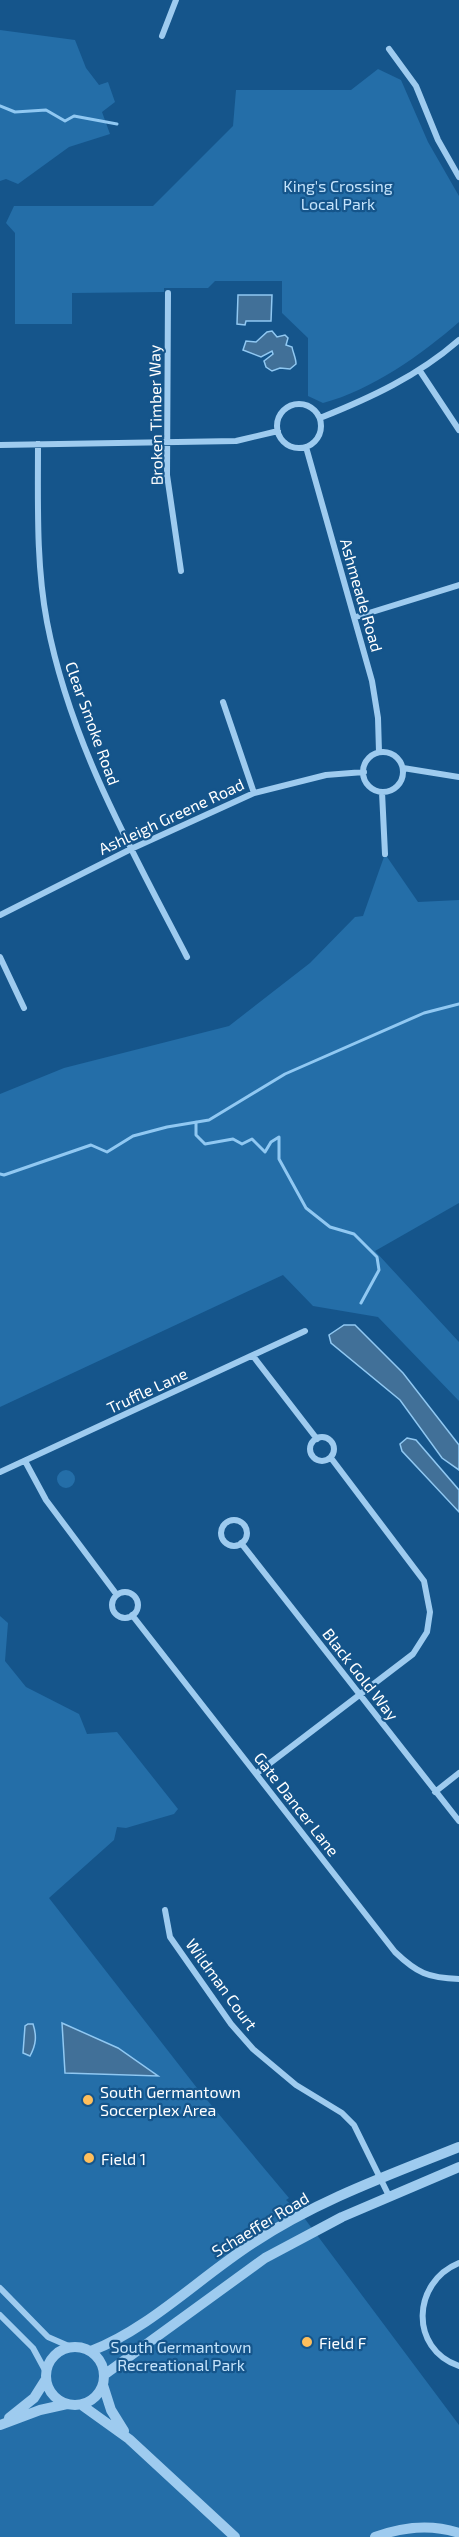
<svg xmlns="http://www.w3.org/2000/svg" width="459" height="2537" viewBox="0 0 459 2537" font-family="'Exo 2',sans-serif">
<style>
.green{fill:#246ea8}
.water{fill:#417098;stroke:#90c8f2;stroke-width:1.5}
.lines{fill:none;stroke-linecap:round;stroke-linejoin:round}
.stream{stroke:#90c8f2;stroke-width:3}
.minor{stroke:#9ecbef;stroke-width:6}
.tertiary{stroke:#9ecbef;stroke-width:10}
.poi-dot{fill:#ffbf5c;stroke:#15558b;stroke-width:2}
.labels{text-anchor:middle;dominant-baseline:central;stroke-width:4.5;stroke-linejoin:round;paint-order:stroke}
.park-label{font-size:16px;fill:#c4e3fb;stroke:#15558b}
.street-label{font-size:16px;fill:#fff;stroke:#15558b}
.poi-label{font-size:16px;fill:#fff;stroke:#15558b;text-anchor:start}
</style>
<rect width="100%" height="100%" fill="#15558b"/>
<path class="green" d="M0 30 75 40 86 68 99 85 108 82 115 102 102 112 110 134 69 147 18 184 6 179 0 181Z
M378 69 401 80 428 142 459 196V322C421 355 372 390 323 403L308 396V338L282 313V281H215L208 288H164V292L72 293V324H15V233L6 223 14 206H153L233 126 236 90H351Z
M385 854 418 902 459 900V1203L375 1251 459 1342V1401L378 1317 313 1306 283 1275 0 1407V1094L64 1068 229 1026 310 963 355 917 363 916Z
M57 1479a9 9 0 1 1 18 0a9 9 0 1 1-18 0Z
M0 1616 8 1623 5 1661 26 1687 79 1714 87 1734 117 1732 178 1809 174 1814 126 1828 117 1827 114 1840 49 1898 197 2088 289 2198 286 2200 302 2215 459 2425V2537H0Z"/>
<path class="water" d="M238 295H272L271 321H246L245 325 237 324Z
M272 331 277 337 285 335 288 338 286 345 292 347C293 353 296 358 296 364L290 369 280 368 272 371 266 367 264 361 273 354 272 351 261 357 243 350 246 341 256 342 267 332Z
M344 1325H355L403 1373 459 1445V1470L442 1458 400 1400 331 1343 329 1335Z
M407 1438 416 1440 459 1490V1512L402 1451 400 1444Z
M62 2023 118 2048 158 2076 65 2073Z
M28 2024H33C37 2036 36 2045 30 2056L23 2053 25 2026Z"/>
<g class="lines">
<path class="stream" d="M0 106 15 112 46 110 65 121 74 116 117 124
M196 1122V1135L205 1144 233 1139 242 1144 252 1139 265 1152 271 1142 279 1137V1159L306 1208 330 1227 354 1234 377 1257 379 1270 361 1303
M0 1174 4 1175 91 1145 107 1152 133 1136 167 1127 209 1120 285 1074 424 1013 459 1004"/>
<path class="minor" d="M162 36 176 0
M389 49 416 86 438 140 459 177
M168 293 167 475 181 571
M420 371 459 430
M277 426a22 22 0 1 1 44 0a22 22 0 1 1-44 0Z
M320 418C370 398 418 376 459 340
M38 444C38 503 36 564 47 622 70 742 131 849 187 957
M0 445 236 441 278 431
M306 447 372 681 378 718 379 752
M356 617 459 585
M223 702 254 793
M363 772a20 20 0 1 1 40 0a20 20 0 1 1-40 0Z
M403 768 459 777
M382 792 385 854
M0 915 131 849 254 793 326 775 364 772
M0 957 24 1008
M253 1356 317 1439
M310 1449a12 12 0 1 1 24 0a12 12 0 1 1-24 0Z
M25 1461 46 1500 117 1595
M0 1472 305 1331
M221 1533a13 13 0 1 1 26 0a13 13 0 1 1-26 0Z
M241 1543 459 1821
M112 1605a13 13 0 1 1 26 0a13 13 0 1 1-26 0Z
M132 1615 395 1952C417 1973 428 1978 459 1979
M257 1773 413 1654 427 1632 430 1612 424 1581 331 1458
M435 1792 459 1773
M165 1910 170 1937 231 2024 253 2049 296 2085 342 2113 354 2125 389 2196
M459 2263C412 2282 409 2349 459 2366
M0 2288 48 2337 71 2347
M0 2315 33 2348 46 2372"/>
<path class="tertiary" d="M46 2376a29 29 0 1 1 58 0a29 29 0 1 1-58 0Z
M91 2351C149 2329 200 2277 253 2243 316 2201 389 2175 459 2147
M104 2375 265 2258 342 2217 459 2167
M103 2385 111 2410 124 2431
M83 2406 129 2439 235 2537
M9 2418 34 2398 46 2379
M0 2425 40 2410 67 2404
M375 2537C402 2527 432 2524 459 2533"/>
</g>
<g class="poi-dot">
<circle cx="88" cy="2100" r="6"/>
<circle cx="89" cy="2158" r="6"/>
<circle cx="307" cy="2342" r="6"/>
</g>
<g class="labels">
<g class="park-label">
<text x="338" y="185">King's Crossing<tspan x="338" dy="18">Local Park</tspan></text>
<text x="181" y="2346">South Germantown<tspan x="181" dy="18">Recreational Park</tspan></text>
</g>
<g class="street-label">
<text transform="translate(155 415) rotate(-91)">Broken Timber Way</text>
<text transform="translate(362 595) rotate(74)">Ashmeade Road</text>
<text transform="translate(93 723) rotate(70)">Clear Smoke Road</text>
<text transform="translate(171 816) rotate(-25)">Ashleigh Greene Road</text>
<text transform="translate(147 1390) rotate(-25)">Truffle Lane</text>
<text transform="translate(361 1674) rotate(52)">Black Gold Way</text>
<text transform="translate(297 1804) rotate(52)">Gate Dancer Lane</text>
<text transform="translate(222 1984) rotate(54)">Wildman Court</text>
<text transform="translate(260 2224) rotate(-31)">Schaeffer Road</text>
</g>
<g class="poi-label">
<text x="100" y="2091">South Germantown<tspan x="100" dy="18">Soccerplex Area</tspan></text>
<text x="101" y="2158">Field 1</text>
<text x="319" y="2342">Field F</text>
</g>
</g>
</svg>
